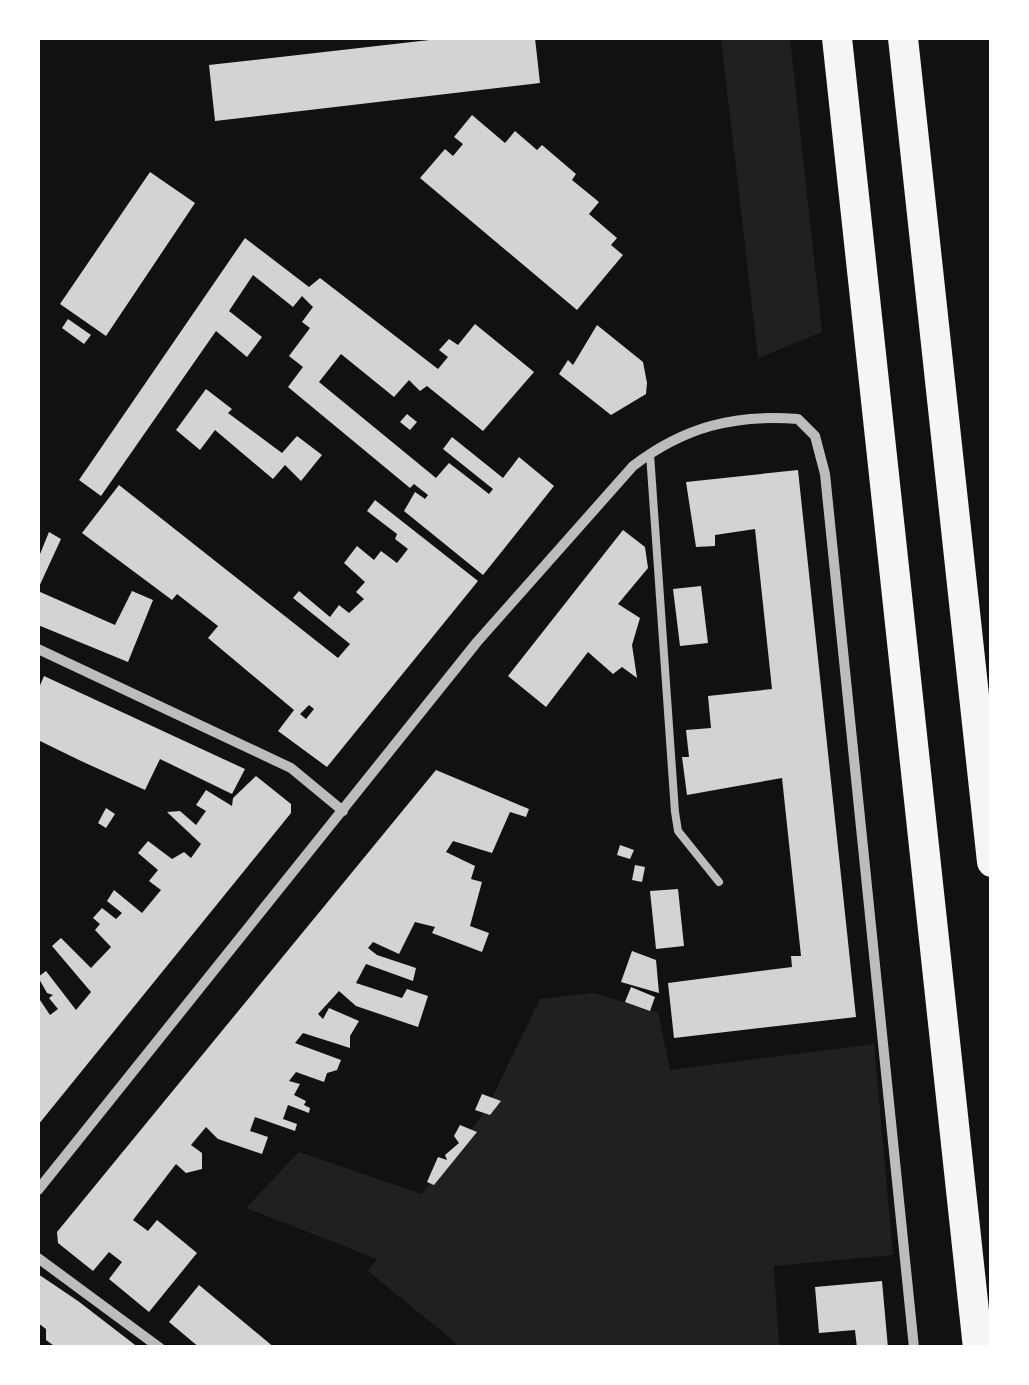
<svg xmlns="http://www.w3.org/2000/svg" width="1029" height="1385" viewBox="0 0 1029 1385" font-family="Bitter,serif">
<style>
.green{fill:#202020}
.building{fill:#d3d3d3;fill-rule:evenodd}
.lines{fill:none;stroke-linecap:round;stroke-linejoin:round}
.service{stroke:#bcbcbc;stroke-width:8}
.minor{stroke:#bcbcbc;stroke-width:10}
.motorway{stroke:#f5f5f5;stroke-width:30}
</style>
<rect width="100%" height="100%" fill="#111"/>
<path class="green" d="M721 38H790L822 332 758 358Z
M593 993 658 1012 670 1070 874 1044 893 1255 774 1266 779 1347H461L368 1271 377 1259 246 1208 299 1152 422 1194 486 1110 540 999Z"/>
<path class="building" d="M447 38H535L540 83 215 121 209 65Z
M472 115 505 143 515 131 537 150 542 145 576 174 572 180 599 202 589 214 617 238 611 245 623 255 577 310 420 178 445 149 453 156 463 144 454 137Z
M150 172 195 203 106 336 60 304Z
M245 238 309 287 320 278 438 369 448 357 439 350 449 339 458 345 475 324 534 372 483 431 427 386 420 391 409 380 394 397 341 354 319 382 436 478 449 463 489 494 493 489 443 449 452 437 503 478 519 457 554 486 483 575 404 511 415 492 425 499 428 495 414 484 410 488 288 387 303 367 289 356 310 328 302 322 313 307 302 296 293 307 253 275 229 311 262 337 247 357 216 331 101 496 79 480Z
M68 319 91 335 84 344 62 328Z
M597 325 643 362 647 383 646 394 611 415 559 374 568 360 573 365Z
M206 389 232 409 228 413 282 453 297 436 322 455 301 481 285 465 273 479 215 430 200 450 176 430Z
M407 414 417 422 410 430 400 422Z
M798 470 856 1017 674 1038 668 983 792 967 791 956H801L782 778 687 795 682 757H689L686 730 711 728 708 696 772 689 755 529 715 535V546L696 547 686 482Z
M119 485 338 658 350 644 293 598 299 591 330 617 339 605 349 613 364 599 356 592 365 582 344 563 357 546 374 560 381 551 397 563 408 549 395 539 397 534 367 511 375 500 478 581 327 767 278 731 294 710 208 638 218 626 177 594 172 600 82 533ZM309 705 314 709 306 719 300 714Z
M623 530 645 547 648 568 618 604 640 618 632 645 637 678 622 667 613 674 588 652 546 707 508 676Z
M49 532 61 539 38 589V559Z
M701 586 708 643 680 646 673 589Z
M38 591 115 625 132 591 153 600 128 662 38 625Z
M44 676 219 757 245 769 232 794 160 759 145 790 81 761 38 740V690Z
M436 770 529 809 526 817 510 812 492 853 453 841 446 852 475 866 471 879 482 882 470 926 489 933 482 952 432 933 435 927 415 922 399 954 373 942 368 948 377 955 416 968 413 981 366 964 356 983 402 998 407 989 428 996 418 1027 356 1006 339 991 318 1014 323 1019 329 1008 359 1021 350 1036V1048L303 1033 295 1043 341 1060 337 1070 327 1073 324 1082 296 1072 289 1081 300 1084 294 1095 306 1101 304 1105 310 1108 309 1113 288 1105 283 1119 297 1124 295 1131 255 1117 250 1131 268 1137 262 1154 218 1139 206 1127 191 1145 202 1153V1169L186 1173 176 1164 133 1220 148 1231 157 1220 197 1253 149 1312 109 1279 122 1262 109 1252 93 1271 58 1243 57 1232Z
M256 776 291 804V813L38 1125V997L50 1015 58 1009 49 998 53 995 47 993 38 977 46 971 76 1010 91 992 52 946 61 938 91 968 111 947 95 930 100 924 93 918 102 908 116 919 122 913 107 901 114 890 142 913 161 890 149 881 158 870 138 853 148 841 172 859 184 852 191 858 201 844 167 812 180 811 196 825 206 811 196 805 206 790 232 806 233 798Z
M106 808 115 814 106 828 98 823Z
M620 845 634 850 630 859 617 855Z
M635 865 645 867 642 882 632 880Z
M678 889 684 946 656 949 650 891Z
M632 951 656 960 659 993 621 982Z
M631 987 655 997 650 1011 625 1002Z
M482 1094 501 1101 490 1115 475 1110Z
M460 1125 477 1132 434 1185 427 1182 438 1157 447 1160 445 1155 459 1143 454 1136Z
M38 1274 78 1301 139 1348H57L46 1340V1329L38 1323Z
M882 1281 888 1348H857L855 1330 819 1333 815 1287Z
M199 1285 275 1348H200L169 1322Z"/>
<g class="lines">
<path class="service" d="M650 454 675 812 678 831 719 882"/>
<path class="minor" d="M38 649 291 768 343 811
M38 1190 477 642 633 466C684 427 734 414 798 419L815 436 825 474 914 1348
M38 1258 160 1348"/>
<path class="motorway" d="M837 38 978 1348
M903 38 992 862"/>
</g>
<rect width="1029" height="1385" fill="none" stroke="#ffffff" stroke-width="80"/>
</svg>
